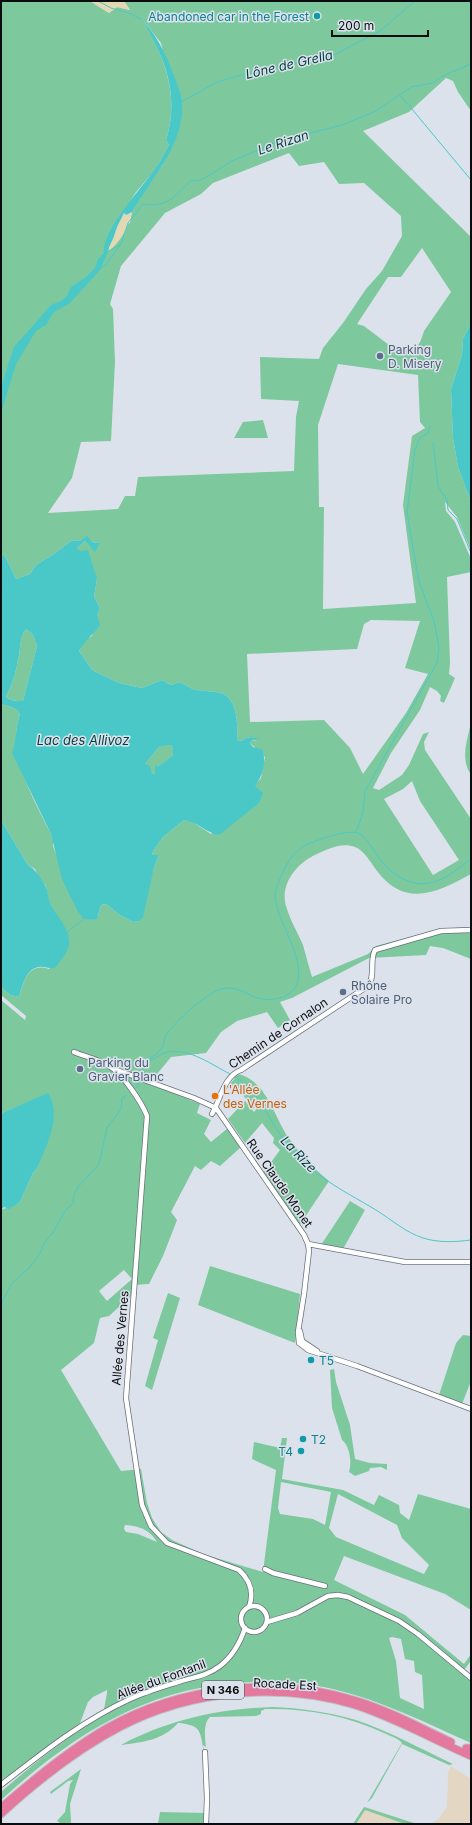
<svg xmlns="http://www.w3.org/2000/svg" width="472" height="1825" viewBox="0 0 472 1825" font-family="Inter,sans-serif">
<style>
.industrial{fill:#e3d6c2}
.green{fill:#7ec89e;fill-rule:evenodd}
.sand{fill:#e2d8b3}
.water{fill:#4ac8c8;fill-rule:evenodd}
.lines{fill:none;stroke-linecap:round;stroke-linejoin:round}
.stream{stroke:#4ac8c8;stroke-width:1}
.minor-casing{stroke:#6a6f78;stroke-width:6}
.highway-casing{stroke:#bfc0c1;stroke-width:9}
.minor{stroke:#fff;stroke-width:4.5}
.highway{stroke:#e3799e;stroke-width:7}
.culture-dot{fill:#0f9aa8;stroke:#dce2ec;stroke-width:1.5}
.service-dot{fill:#5c6f8a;stroke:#dce2ec;stroke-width:1.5}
.food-dot{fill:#e8710a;stroke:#dce2ec;stroke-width:1.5}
.labels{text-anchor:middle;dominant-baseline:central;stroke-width:3;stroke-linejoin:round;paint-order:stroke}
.shield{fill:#dce2ec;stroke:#494c51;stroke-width:1}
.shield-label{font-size:11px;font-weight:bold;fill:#0a0c0f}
.culture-label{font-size:12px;fill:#0d838f;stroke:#dce2ec;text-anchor:end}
.service-label{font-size:12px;fill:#4e5e75;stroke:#dce2ec;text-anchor:start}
.street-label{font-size:12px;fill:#0a0c0f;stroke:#dce2ec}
.food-label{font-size:12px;fill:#c56008;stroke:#dce2ec;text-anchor:start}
.water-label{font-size:13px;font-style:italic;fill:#003d3d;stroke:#dce2ec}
</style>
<rect width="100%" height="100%" fill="#dce2ec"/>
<path class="industrial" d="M451 1766 471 1779V1824H432L440 1817 447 1807 448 1773Z
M366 1807 397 1818 417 1824H356Z"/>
<path class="green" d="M1 1H90L109 13 117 7 130 10 124 1H471V111L458 92 453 81 446 78 409 112 363 131 471 237V323L463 339 462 355 451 389 453 438 458 467 471 502V551L457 517 445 502 446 511 455 522 471 559V572L447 577 450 662 449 674 455 678 444 703 440 701 441 696 437 691 430 687 420 710 391 753 373 788 379 790 402 775 409 765 423 734 429 732 424 742 425 750 471 819V874C437 893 405 908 377 871 371 863 364 850 355 847 342 842 328 849 317 854 296 863 278 886 287 909 291 922 298 933 303 945 306 956 309 967 312 977L368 954 376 946 440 929 471 927V959L443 948 430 946 426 955 369 958 292 998 280 1002 290 1020 278 1028 267 1012 237 1021 221 1032 206 1053 171 1057 153 1079 152 1084 200 1104 197 1113 211 1120 204 1134 211 1142 228 1128 241 1147 220 1166 211 1161 201 1170 195 1166 171 1212 177 1220 163 1256 149 1284 133 1285 132 1295 109 1316 100 1318 94 1343 61 1370 121 1471 141 1469 147 1503 152 1518 161 1532 172 1540 203 1554 263 1572 276 1470 252 1459 254 1442 280 1448 282 1438H287L282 1479 343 1490 374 1505 379 1495 399 1505 400 1513 409 1520 418 1494 471 1509V1610L445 1594 344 1556 334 1580 405 1615 464 1664 471 1654V1661L464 1670 471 1677V1743C426 1723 381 1700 333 1689 307 1683 279 1681 252 1682 149 1686 76 1732 1 1800V1792C33 1764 67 1737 103 1715L107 1693V1690L93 1697 88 1702 80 1723 1 1783V1210L20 1202 33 1173 38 1167 54 1115 48 1094 4 1112 1 1115V1000L25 1020 26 1016 1 995V987L10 995 19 997C24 981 28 962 49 969L67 932 49 902 46 886 38 876 35 869 28 865 1 820V704C8 706 16 707 20 714 6 753 34 800 51 834L53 840V846L75 905C79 914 82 918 92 920L98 916 101 905 106 904 120 915 133 922 139 921 154 868 159 855H153L152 853 163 837 184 820 191 821 211 834 261 778 265 757 250 743 252 740 257 741 247 737 242 741 237 740C238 726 238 698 221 693 213 691 204 691 196 690 184 687 185 679 171 685L162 680 142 688 119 683 92 670 79 651 85 640 92 636 97 615 100 608 94 597 97 579 77 548 85 541 95 551 99 543 82 540 71 541 54 554 36 565 30 574 16 579 5 556H1ZM143 20 161 43 181 121 162 166 154 176 138 201 132 212 130 223 112 230 136 192 155 170 169 145 166 140C177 104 170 76 155 42 152 34 146 28 143 20ZM289 153 299 166 324 162 339 184 364 183 401 216 402 236 382 271 366 289 343 323 323 348 319 359 260 357 261 399 299 401 296 417 294 471 138 477 135 496H125L118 509 48 513 72 478 81 442 111 441 115 362 113 309 110 304 121 266 165 213 201 194 213 183ZM422 248 451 292 424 331 421 340 416 349 389 345 364 326 357 324 388 277H401ZM338 364 418 375 420 422 425 428 412 436 403 505 416 603 323 609 324 507H319L318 425ZM371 620 420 621 405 668 428 674 406 713 363 774 350 748 324 720 250 722 247 654 357 649 364 624ZM412 781 420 801 459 860 433 875 384 799 403 789ZM124 1270 132 1279 107 1301 99 1291ZM281 1482 331 1492 325 1525 313 1519 280 1514 278 1508ZM338 1494 397 1525 402 1538 429 1565 424 1574 336 1537 329 1528ZM125 1525C139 1526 149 1529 157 1542L138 1534 126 1532 124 1529ZM392 1637 401 1639 405 1659 414 1661 415 1672 422 1675 424 1709 400 1698 396 1661 389 1638Z
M263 420 268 438H234L243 422Z
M26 629 33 635 37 646 23 701C17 701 11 701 6 696 12 685 16 672 18 660 21 650 19 637 26 629Z
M470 727H471V775C461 760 466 744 470 727Z
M167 744 171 745 173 749V755L161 766 158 765 155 773 152 774 145 764 159 747Z
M238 1074C266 1080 274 1116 288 1137 299 1153 314 1169 329 1181L297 1229 261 1176 280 1150 273 1143 274 1138 262 1123 245 1143 228 1119 245 1101 254 1112 260 1104 253 1109 243 1095 230 1084 235 1078 234 1077Z
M350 1201 365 1210 343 1249 321 1245Z
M210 1266 300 1294 295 1343 198 1305Z
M168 1293 180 1298 152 1390 145 1386 158 1340 153 1338Z
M463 1335 471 1336V1381L462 1404 439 1395 456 1343Z
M334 1369 336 1382 350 1425 355 1459 370 1463 387 1464V1470L381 1467 370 1468 369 1471 355 1476 349 1472C352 1463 350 1446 342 1440L332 1408 330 1370Z
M272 1707C300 1708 329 1712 356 1720 389 1731 421 1749 453 1764L449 1765 402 1744 372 1798 367 1803 402 1743C398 1738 390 1736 384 1733 346 1715 305 1708 265 1709L261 1711V1714L256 1716 210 1717C203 1723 205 1738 206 1747L203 1745C207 1768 208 1801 205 1824H158L160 1812 206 1813C206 1797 206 1740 198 1730 195 1725 183 1723 178 1723 162 1741 142 1742 121 1745 168 1720 218 1709 272 1707Z
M81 1769 70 1804 71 1822 70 1824H59L60 1823 57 1821 65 1812 70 1784 73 1780 68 1781 51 1794 50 1792Z
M364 1807 417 1824H405L365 1810 356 1824H353Z"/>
<path class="sand" d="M90 1H124L130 10 117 7 109 13Z
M132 212C128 229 121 241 108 252 109 244 119 221 124 213L126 215Z"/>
<path class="water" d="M141 18C155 34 163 48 171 68 175 79 181 91 182 103 185 144 151 179 132 212L126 215 124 213 117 227 113 239 109 247 108 252 100 270 69 304 54 312 46 325 36 331 16 364 1 413V387L14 347 51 305 61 301 67 296 71 287 86 277 95 268 98 259 104 253C101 231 142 188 155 169 160 162 164 153 169 145L166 140C180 95 165 57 141 18Z
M471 323V502L458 467 453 438 451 389 462 355 463 339Z
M87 536 92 542 100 543 95 552 85 541 77 548 80 551 88 550 97 579 94 597 100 608 97 615 100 625C93 635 85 640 79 651L92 670 119 683 142 688 162 680 171 685C185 679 184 687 196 690 204 691 213 691 221 693 238 698 238 726 237 740L242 741 247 737 249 738 251 737 260 739 252 740 250 743 253 747 262 749C267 762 263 775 255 786L263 793 259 803 219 835C206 833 198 822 184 820L163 837 152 853 153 855H159L154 868 143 917 139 921 133 922 120 915 106 904 101 905 97 919 92 920 84 919 78 912 62 879 51 834 12 753C17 741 15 727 20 714 16 707 8 706 1 704V556H5L16 579 30 574 36 565 54 554 71 541 82 540ZM26 629 33 635 37 646 23 701C17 701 10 701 6 696 12 685 16 672 18 660 21 650 19 637 26 629ZM167 745H171L173 749V755L161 765 155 766V773L152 774 150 766 145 764 159 747Z
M1 820 28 865C35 869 41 878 45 885 48 890 48 897 50 903 56 915 71 930 69 944 68 953 60 961 55 968 49 969 44 966 39 967 26 968 22 987 19 997L10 995 1 987Z
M48 1093C63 1116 46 1145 38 1167L33 1173 20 1202 9 1209 4 1207 1 1210V1115L4 1112Z"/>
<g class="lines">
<path class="stream" d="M98 1 111 8 129 13 141 19
M401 96 471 180
M181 102 217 82 259 70 330 57 380 31 415 1
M107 252 121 244 128 223 143 204C171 207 173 196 192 180L197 181 205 178 232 161 279 141 342 125 376 111 411 87 432 83 447 74 471 64
M101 268 106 265 120 245
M433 443 438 486 447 500 448 510 457 519 471 553
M471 741V755
M356 832 363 813 365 791 437 663 439 648 434 621 419 582 407 513 415 450 420 438 428 433 430 426
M67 932 84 919
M145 1062C154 1061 160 1053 168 1052 190 1048 212 1065 230 1074
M141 1077 145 1062C151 1058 159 1053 163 1046 165 1043 163 1039 166 1035 176 1021 205 994 221 989 236 985 245 994 258 998 272 1002 291 998 297 984 305 963 284 931 278 910 277 906 275 901 275 898 275 889 279 880 283 872 288 861 295 851 306 845 317 840 348 829 358 833 366 836 373 849 377 855 382 864 390 870 398 876 427 894 448 877 471 859
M235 1077C260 1091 268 1120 285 1141 312 1176 339 1188 376 1210 392 1220 405 1232 423 1238 439 1243 455 1242 471 1240
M136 1088 141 1080
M1 1305 11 1284 30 1267 39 1255 45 1242 54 1231 65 1211 73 1203 74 1195 78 1187 99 1164 107 1128 121 1109 122 1098 127 1095"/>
<defs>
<path id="minor" d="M74 1052C86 1057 101 1060 112 1068 124 1076 142 1103 147 1116L126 1398 142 1505 151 1526 167 1543 239 1570C250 1580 254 1593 249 1607
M114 1069 194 1098 216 1108 304 1235 308 1244 309 1251 304 1294 298 1332 299 1343 308 1350 357 1366 471 1409
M212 1114C220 1100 224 1076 241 1070L368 986C376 976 369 961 375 950L441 931 471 930
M308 1244 405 1262H471
M300 1331 302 1341 317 1351
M265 1569 273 1573 325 1586
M241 1619a13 13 0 1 1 26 0a13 13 0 1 1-26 0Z
M267 1622 297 1613 328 1596 338 1595 348 1597 399 1621 418 1634 471 1678
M205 1752 207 1798 206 1824
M1 1785C42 1753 82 1721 130 1699 145 1692 162 1687 178 1682 194 1677 207 1676 220 1666 233 1656 240 1643 245 1628"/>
<path id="highway" d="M466 1748H471
M3 1806C35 1778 69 1750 107 1728 180 1687 273 1675 354 1700 388 1710 419 1727 451 1742
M1 1814C37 1781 76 1750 120 1727 191 1690 278 1682 355 1705 395 1718 432 1739 471 1756"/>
</defs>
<use href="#minor" class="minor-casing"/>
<use href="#highway" class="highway-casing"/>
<use href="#minor" class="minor"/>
<use href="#highway" class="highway"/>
</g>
<g class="culture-dot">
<circle cx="317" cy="16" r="4"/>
<circle cx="311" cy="1360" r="4"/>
<circle cx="303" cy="1439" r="4"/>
<circle cx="301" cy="1451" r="4"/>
</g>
<g class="service-dot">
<circle cx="380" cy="356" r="4"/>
<circle cx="343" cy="992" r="4"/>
<circle cx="80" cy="1069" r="4"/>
</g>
<circle class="food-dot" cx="215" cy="1096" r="4"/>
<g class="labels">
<rect class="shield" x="202" y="1681" width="42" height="18" rx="3"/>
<g class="shield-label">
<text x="223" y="1690">N 346</text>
</g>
<g class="culture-label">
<text x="309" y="16">Abandoned car in the Forest</text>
<text x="319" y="1360" text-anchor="start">T5</text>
<text x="311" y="1439" text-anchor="start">T2</text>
<text x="293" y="1451">T4</text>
</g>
<g class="service-label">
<text x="388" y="349">Parking<tspan x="388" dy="14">D. Misery</tspan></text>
<text x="351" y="985">Rhône<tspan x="351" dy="14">Solaire Pro</tspan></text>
<text x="88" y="1062">Parking du<tspan x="88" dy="14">Gravier Blanc</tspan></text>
</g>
<g class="street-label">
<text transform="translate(278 1033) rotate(-34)">Chemin de Cornalon</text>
<text transform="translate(280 1183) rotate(55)">Rue Claude Monet</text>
<text transform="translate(120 1338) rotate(-85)">Allée des Vernes</text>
<text transform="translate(161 1679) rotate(-20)">Allée du Fontanil</text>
<text transform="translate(285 1684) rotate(3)">Rocade Est</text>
</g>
<g class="food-label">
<text x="223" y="1089">L'Allée<tspan x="223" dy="14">des Vernes</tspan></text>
</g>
<g class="water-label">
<text transform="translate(289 64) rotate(-13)">Lône de Grella</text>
<text transform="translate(283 142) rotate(-18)">Le Rizan</text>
<text x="83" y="740">Lac des Allivoz</text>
<text transform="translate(299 1154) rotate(46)">La Rize</text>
</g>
</g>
<rect width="472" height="1825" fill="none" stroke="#0a0c0f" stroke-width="4"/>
<path d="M332 30v6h96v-6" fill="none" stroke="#0a0c0f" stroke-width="2"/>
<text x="338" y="30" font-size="12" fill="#0a0c0f" stroke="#dce2ec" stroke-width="3" paint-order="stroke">200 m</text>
</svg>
